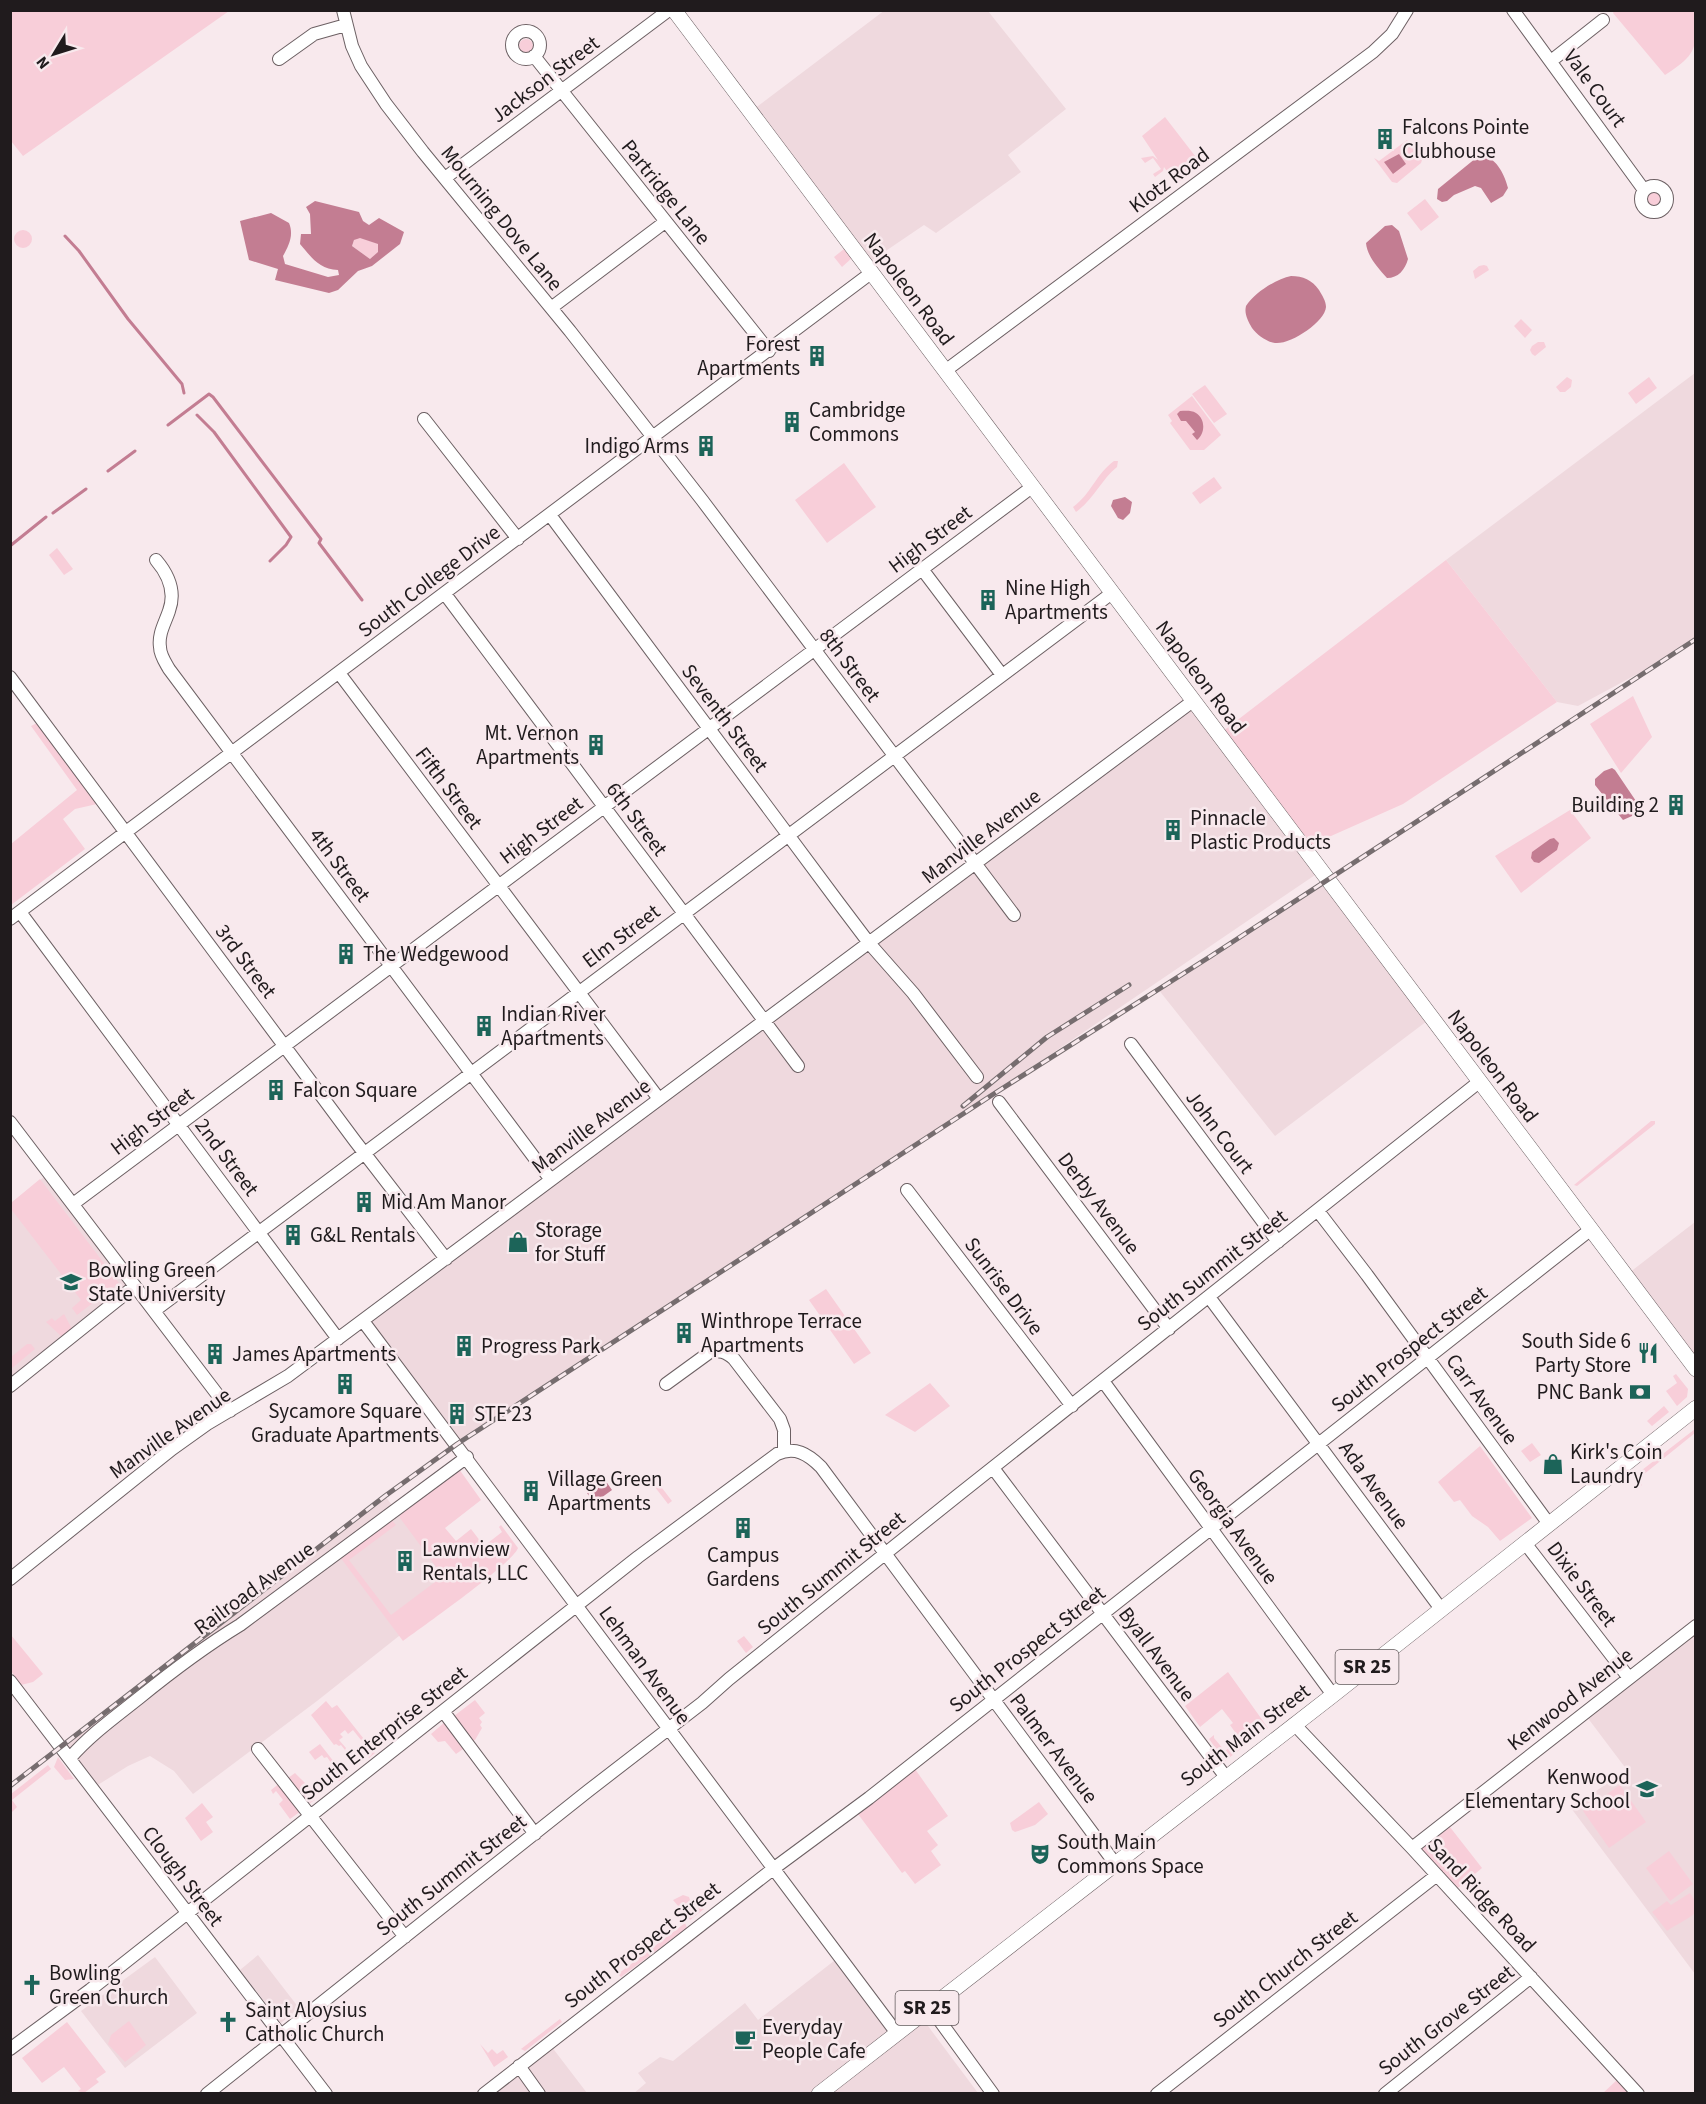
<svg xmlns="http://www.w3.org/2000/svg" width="1706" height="2104" viewBox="0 0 1706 2104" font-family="'Source Sans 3',sans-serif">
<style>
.built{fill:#efd9de}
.green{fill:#f8ced9}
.water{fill:#c37d92;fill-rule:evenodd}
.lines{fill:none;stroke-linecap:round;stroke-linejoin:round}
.stream{stroke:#c37d92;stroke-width:3}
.minor-casing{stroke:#6c6063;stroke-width:14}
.major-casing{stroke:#6c6063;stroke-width:16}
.minor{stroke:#fff;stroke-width:12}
.major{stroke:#fff;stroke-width:15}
.rail-casing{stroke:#766d6f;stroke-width:5}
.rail{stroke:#f8e9ed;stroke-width:3;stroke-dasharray:9;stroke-linecap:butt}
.labels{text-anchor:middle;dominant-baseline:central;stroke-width:5;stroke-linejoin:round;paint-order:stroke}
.shield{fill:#f8e9ed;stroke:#61595b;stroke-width:1.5}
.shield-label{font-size:20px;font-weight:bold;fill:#201b1d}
.street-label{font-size:21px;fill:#201b1d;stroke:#f8e9ed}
.poi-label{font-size:21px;fill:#201b1d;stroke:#f8e9ed;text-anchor:start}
</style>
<rect width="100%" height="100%" fill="#f8e9ed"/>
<path class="built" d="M885 10 988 11 1066 109 1008 155 1021 172 936 233 924 225 865 265 750 112Z
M1695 373V639L1654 665 1578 706 1557 702 1446 560Z
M1193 701 1321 871 882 1169 457 1444 363 1321Z
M1327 880 1431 1018 1275 1136 1158 989Z
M49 1173 135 1286 11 1386V1203Z
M1695 1222V1369L1625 1276Z
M385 1496 457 1590 317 1701 193 1794 174 1771 150 1756 128 1766 93 1788 61 1746Z
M1695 1626V1974L1571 1808 1627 1770 1584 1713Z
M258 1955 299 2008 281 2023 240 1970Z
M155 1957 197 2013 125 2068 81 2011Z
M839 1957 896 2032 919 2014 978 2093 633 2094 646 2083 638 2073 660 2057 673 2061 745 2003 758 2020Z
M548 2042 587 2093 484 2094Z"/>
<path class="green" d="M10 11 11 10 229 11 23 156 11 141Z
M1614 11H1695C1696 48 1699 53 1665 75L1613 13Z
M519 46a7 7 0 1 1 14 0a7 7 0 1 1-14 0Z
M1165 117 1202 165 1176 184 1164 167 1163 171 1155 177 1153 174 1161 169 1153 158 1145 163 1141 158 1153 156 1158 160 1142 136Z
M1407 140 1422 160 1421 163 1397 183 1392 182 1374 158 1379 161Z
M1646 200a8 8 0 1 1 16 0a8 8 0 1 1-16 0Z
M1425 199 1439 217 1421 231 1407 213Z
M14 239a9 9 0 1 1 18 0a9 9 0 1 1-18 0Z
M359 237 379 244V252L370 259 352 246 354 240Z
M844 249H846L853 257 842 267 834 257Z
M1484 265 1487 266 1489 270 1475 279 1473 271 1479 266Z
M1521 319 1532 330 1525 338 1514 326Z
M1538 342H1544L1546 347 1535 356 1532 354 1530 350 1532 346Z
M1567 377 1572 380 1571 387 1565 392H1560L1556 387Z
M1649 377 1657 388 1636 404 1628 393Z
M1205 385 1227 414 1214 423 1192 394Z
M1192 396 1221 435 1204 450H1190L1170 423 1172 421 1168 415Z
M1114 461H1118L1117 467C1101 480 1094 499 1076 512L1073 507C1091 494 1096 474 1114 461Z
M844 463 876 507 827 543 795 500Z
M1214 477 1222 488 1200 504 1192 493Z
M57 548 73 569 64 575 49 555Z
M1446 560 1557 702 1403 804 1304 848 1218 735Z
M1633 696 1652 737 1621 773 1590 724Z
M37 723 97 804 75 809 63 819 85 849 11 905V844L77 790 31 726Z
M1570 810 1591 838 1521 893 1495 856Z
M1651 1121H1655V1124L1577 1186 1574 1185Z
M40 1179 119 1283 77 1315 72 1308 81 1300 11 1209V1203Z
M826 1289 871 1353 854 1364 809 1300Z
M64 1314 72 1329 62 1337 46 1322 52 1318 55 1321Z
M27 1344H31L35 1349 11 1369V1357Z
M1676 1374 1688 1389 1687 1397 1677 1406 1666 1391 1677 1383 1673 1376Z
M930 1383 950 1406 915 1432 885 1415Z
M1664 1406 1669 1412 1652 1426 1647 1421Z
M1695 1429V1433L1638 1479 1642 1485 1639 1487 1633 1477Z
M1532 1443 1541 1455 1530 1462 1521 1451Z
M1480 1446 1532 1518 1500 1541 1488 1527 1472 1516 1460 1500 1454 1502 1438 1482Z
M459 1469 481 1500 445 1528 456 1541 471 1529 484 1546 502 1532 499 1527 501 1525 518 1548C513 1563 422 1627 403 1641L340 1557 391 1519 396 1525 349 1560 391 1615 443 1576 400 1518V1511Z
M652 1475 672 1501 668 1504 648 1478Z
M11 1635 43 1674 33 1682 21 1685 11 1671Z
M744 1636 753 1647 746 1653 737 1641Z
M1228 1672 1268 1728 1225 1761 1209 1739 1214 1735V1738L1225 1751 1240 1739 1230 1725 1233 1723 1222 1709 1200 1727 1185 1706Z
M475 1700 485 1713 479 1718 482 1722 480 1725 482 1728 475 1740 472 1741 454 1716Z
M326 1701 332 1708 337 1705 375 1753 369 1758 361 1748 365 1745 353 1730 348 1734 345 1730 340 1734 343 1737 339 1740 346 1748 345 1750 341 1745 339 1746 336 1744 334 1745 311 1715Z
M445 1722 466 1747 456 1754 445 1741 438 1742 431 1734Z
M320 1744 345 1776 339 1781 330 1775 336 1770 327 1757 324 1758 322 1755 315 1760 309 1752Z
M58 1757 74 1779 65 1780 54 1767Z
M48 1765 51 1769 12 1800 17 1807 11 1813V1794Z
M915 1769 948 1816 927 1831 938 1845 931 1851 941 1865 915 1884 905 1871 902 1873 858 1814Z
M295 1773 308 1786 305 1788 315 1800 310 1803 288 1778Z
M280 1783 301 1811 290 1819 279 1804 283 1800 276 1791 273 1794 271 1790Z
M1620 1785 1646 1822 1609 1848 1583 1811Z
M1039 1802 1048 1814 1035 1825 1015 1832 1012 1830 1010 1823Z
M202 1803 213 1817 206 1822 213 1832 201 1841 185 1818Z
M1446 1822 1482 1868 1453 1892 1412 1848Z
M1669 1851 1693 1884 1670 1901 1646 1868Z
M1690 1893 1695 1901V1913C1686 1921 1678 1923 1667 1931L1652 1912 1667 1901 1671 1905Z
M683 1895 689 1897 690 1900 686 1905 693 1908 702 1907 704 1909 690 1920 673 1900Z
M685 1923 687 1928 621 1977 618 1974Z
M560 2019 562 2022 525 2051 521 2049Z
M129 2021 146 2045 125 2062 108 2044 111 2035Z
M67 2022 106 2072 96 2079 99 2082 84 2093 78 2091 81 2089 64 2067 42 2083 22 2058Z
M480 2044 488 2053 492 2049 497 2054 503 2050 508 2057 494 2067Z
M1618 2079 1631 2094H1602Z"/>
<path class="water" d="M1399 154 1406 164 1393 174 1384 162Z
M1484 157C1497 158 1505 176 1508 188L1503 196 1491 203 1481 188 1475 186 1454 195 1447 201 1442 202 1437 199 1438 189 1476 158Z
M315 201 359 212 363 221 369 225 379 218 404 232 400 244 372 266 358 271 338 290 329 293 275 280 278 269 249 260 240 221 271 213 289 223C294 235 289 245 283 256L285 264 328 277 339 275 338 270C319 269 312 258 300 244L301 234H311L310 214 306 207ZM360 238 378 244V252L370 259 352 246 354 240Z
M1392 225 1399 231 1408 259C1405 270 1398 278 1387 278 1378 268 1367 256 1366 243L1385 226Z
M1291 276C1303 276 1312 280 1319 290 1322 295 1326 301 1326 307 1325 322 1290 345 1275 343 1267 342 1257 335 1252 328 1248 321 1244 314 1246 306 1254 293 1276 279 1291 276Z
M1180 411C1185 411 1191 410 1196 413 1206 419 1205 434 1197 440L1192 434 1195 432 1186 421H1181L1177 414Z
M1125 497 1132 502 1130 513 1123 520 1118 518 1111 506 1113 500Z
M1612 768 1615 770 1638 804 1632 816 1623 820 1595 785V779L1604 771Z
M1554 838 1559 843 1557 850 1539 863 1534 862 1531 858 1532 852 1550 839Z
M605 1480 612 1490 594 1503 587 1493Z"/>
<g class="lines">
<path class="stream" d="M65 236 79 251 128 319 182 384 184 393
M197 415 214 432 291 537 286 545 270 561
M168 425 209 394 213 397 321 539 319 543 362 600
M108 471 135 451
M53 513 86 489
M10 546 46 517"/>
<defs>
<path id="minor" d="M343 10 352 46 361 66 386 104 423 152 570 331 702 500 1014 915
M1513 10 1644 190
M512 45a14 14 0 1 1 28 0a14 14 0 1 1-28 0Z
M534 56 769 351
M279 59 314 34 346 25
M1551 61 1603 20
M445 178 669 10
M1641 199a13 13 0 1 1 26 0a13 13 0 1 1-26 0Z
M551 308 665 222
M945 371 1373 52 1392 34 1407 10
M424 419 518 539
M550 515 838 902 869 943 913 993 977 1077
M156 560C168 574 176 592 169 611 165 623 158 634 160 647 160 655 165 662 169 669L551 1180
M922 569 1002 675
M445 594 798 1066
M339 673 659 1099
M10 677 355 1141 446 1259
M20 912 338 1339
M10 919 871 273
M1131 1044 1278 1242
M999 1102 1169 1329
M10 1122 230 1411
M907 1190 1072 1406
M73 1204 1032 487
M1318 1211 1367 1275 1549 1524
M1209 1297 1441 1609
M154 1311 1112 593
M363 1321 896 2032
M1103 1381 1333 1695
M666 1384 710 1352C720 1350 726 1352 734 1359L780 1419 784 1430V1451
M10 1386 135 1286
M993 1468 1225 1776
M1525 1543 1629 1678
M10 1579 172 1449 207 1424 288 1376 1193 701
M10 1681 326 2094
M443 1711 535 1834
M1294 1724 1412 1848 1638 2094
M258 1749 405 1937
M70 1758C90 1735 115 1717 139 1698 171 1672 204 1647 240 1625L467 1457
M1412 1848 1696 1626
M929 2006 993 2094
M10 2049 90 1990 638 1557 777 1454C795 1446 808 1454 821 1467L1114 1862
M519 2066 539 2094
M207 2094 588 1791 702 1703 729 1679 957 1496 1479 1082
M484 2094 773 1869 869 1798 1590 1230
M1157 2094 1437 1875
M1385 2094 1531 1977"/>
<path id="major" d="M674 10 1696 1369
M819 2094 1333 1695 1696 1408"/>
</defs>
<use href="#minor" class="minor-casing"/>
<use href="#major" class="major-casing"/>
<use href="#minor" class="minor"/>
<use href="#major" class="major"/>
<defs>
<path id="rail" d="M963 1106 1047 1037 1129 985
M10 1786 385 1496 457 1444 992 1095 1211 956 1696 639"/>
</defs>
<use href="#rail" class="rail-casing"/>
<use href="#rail" class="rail"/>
</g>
<defs>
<symbol id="building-bare" viewBox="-9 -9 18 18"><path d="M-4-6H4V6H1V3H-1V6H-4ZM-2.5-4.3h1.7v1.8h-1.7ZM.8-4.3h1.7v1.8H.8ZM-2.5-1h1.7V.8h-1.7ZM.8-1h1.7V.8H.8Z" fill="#1c6459" stroke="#f8e9ed" stroke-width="2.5" paint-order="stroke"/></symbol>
<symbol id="shop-bare" viewBox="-9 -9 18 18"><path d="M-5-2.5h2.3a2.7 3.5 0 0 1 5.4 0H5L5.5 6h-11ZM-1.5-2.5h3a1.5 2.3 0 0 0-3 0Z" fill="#1c6459" stroke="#f8e9ed" stroke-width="2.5" paint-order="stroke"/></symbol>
<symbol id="university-bare" viewBox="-9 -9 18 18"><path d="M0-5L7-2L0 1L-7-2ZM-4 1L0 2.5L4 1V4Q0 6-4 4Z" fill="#1c6459" stroke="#f8e9ed" stroke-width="2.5" paint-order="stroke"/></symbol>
<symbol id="restaurant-bare" viewBox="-9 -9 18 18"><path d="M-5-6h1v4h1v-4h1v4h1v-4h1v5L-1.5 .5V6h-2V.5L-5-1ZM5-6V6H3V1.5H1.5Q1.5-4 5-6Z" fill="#1c6459" stroke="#f8e9ed" stroke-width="2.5" paint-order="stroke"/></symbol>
<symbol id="bank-bare" viewBox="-9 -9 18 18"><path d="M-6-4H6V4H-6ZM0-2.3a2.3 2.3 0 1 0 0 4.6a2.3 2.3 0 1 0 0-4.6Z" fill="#1c6459" stroke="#f8e9ed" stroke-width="2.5" paint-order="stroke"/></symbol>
<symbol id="school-bare" viewBox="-9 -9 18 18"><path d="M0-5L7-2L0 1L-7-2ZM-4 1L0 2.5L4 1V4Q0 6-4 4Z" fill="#1c6459" stroke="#f8e9ed" stroke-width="2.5" paint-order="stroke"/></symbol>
<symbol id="theatre-bare" viewBox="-9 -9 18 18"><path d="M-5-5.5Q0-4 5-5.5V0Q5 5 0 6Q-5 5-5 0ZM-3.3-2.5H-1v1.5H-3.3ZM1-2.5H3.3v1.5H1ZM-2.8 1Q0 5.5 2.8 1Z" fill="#1c6459" stroke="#f8e9ed" stroke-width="2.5" paint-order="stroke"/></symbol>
<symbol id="church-bare" viewBox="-9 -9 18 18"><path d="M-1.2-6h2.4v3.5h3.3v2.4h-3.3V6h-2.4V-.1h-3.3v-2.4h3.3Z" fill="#1c6459" stroke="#f8e9ed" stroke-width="2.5" paint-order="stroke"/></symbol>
<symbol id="cafe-bare" viewBox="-9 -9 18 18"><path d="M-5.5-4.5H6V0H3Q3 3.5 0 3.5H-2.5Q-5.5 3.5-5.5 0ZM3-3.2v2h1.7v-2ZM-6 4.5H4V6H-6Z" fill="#1c6459" stroke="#f8e9ed" stroke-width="2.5" paint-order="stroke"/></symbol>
</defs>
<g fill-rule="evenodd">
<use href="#building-bare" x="1370" y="124" width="30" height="30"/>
<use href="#building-bare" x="802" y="341" width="30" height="30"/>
<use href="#building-bare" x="777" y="407" width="30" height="30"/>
<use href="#building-bare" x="691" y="431" width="30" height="30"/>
<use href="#building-bare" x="973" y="585" width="30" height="30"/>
<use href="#building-bare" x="581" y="730" width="30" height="30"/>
<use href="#building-bare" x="1661" y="790" width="30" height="30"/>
<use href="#building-bare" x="1158" y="815" width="30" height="30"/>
<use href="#building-bare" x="331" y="939" width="30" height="30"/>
<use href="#building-bare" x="469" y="1011" width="30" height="30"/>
<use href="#building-bare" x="261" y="1075" width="30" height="30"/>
<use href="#building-bare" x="349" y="1187" width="30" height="30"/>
<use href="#building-bare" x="278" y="1220" width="30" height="30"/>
<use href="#shop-bare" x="503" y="1227" width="30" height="30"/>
<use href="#university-bare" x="56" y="1267" width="30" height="30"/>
<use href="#building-bare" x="669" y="1318" width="30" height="30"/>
<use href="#building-bare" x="449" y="1331" width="30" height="30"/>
<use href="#restaurant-bare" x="1633" y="1338" width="30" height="30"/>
<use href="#building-bare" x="200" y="1339" width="30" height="30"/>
<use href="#building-bare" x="330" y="1369" width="30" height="30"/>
<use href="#bank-bare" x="1625" y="1377" width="30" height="30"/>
<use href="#building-bare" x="442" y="1399" width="30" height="30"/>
<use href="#shop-bare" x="1538" y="1449" width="30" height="30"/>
<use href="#building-bare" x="516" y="1476" width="30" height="30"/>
<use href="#building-bare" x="728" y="1513" width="30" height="30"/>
<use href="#building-bare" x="390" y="1546" width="30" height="30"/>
<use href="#school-bare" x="1632" y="1774" width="30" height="30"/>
<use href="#theatre-bare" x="1025" y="1839" width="30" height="30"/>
<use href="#church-bare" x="17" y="1970" width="30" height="30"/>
<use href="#church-bare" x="213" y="2007" width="30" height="30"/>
<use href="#cafe-bare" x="730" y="2024" width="30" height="30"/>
</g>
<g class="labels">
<g class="shield">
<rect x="1335.5" y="1650" width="63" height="34" rx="4.5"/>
<rect x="895.5" y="1991" width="63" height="34" rx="4.5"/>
</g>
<g class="shield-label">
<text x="1367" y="1667">SR 25</text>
<text x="927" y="2008">SR 25</text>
</g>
<g class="street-label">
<text transform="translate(545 79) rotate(-37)">Jackson Street</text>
<text transform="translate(1595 88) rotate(54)">Vale Court</text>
<text transform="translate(1169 180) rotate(-37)">Klotz Road</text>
<text transform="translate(666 192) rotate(51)">Partridge Lane</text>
<text transform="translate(502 218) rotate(51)">Mourning Dove Lane</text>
<text transform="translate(909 289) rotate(53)">Napoleon Road</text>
<text transform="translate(930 539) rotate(-37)">High Street</text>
<text transform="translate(429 581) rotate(-37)">South College Drive</text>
<text transform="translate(850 665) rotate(53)">8th Street</text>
<text transform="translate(1201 677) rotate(53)">Napoleon Road</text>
<text transform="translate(725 718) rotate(53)">Seventh Street</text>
<text transform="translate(449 788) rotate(53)">Fifth Street</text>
<text transform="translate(637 819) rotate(53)">6th Street</text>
<text transform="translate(541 830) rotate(-37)">High Street</text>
<text transform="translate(981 836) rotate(-37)">Manville Avenue</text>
<text transform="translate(340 865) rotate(53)">4th Street</text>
<text transform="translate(621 936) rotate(-37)">Elm Street</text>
<text transform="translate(246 961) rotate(53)">3rd Street</text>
<text transform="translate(1493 1066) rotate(53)">Napoleon Road</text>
<text transform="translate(152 1121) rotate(-37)">High Street</text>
<text transform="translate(591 1126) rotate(-37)">Manville Avenue</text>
<text transform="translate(1220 1132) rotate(53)">John Court</text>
<text transform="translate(227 1157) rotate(53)">2nd Street</text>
<text transform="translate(1099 1203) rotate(53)">Derby Avenue</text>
<text transform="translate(1212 1270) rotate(-38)">South Summit Street</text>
<text transform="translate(1004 1286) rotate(53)">Sunrise Drive</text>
<text transform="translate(1409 1349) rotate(-38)">South Prospect Street</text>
<text transform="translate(1482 1399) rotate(54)">Carr Avenue</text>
<text transform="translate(170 1433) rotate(-35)">Manville Avenue</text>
<text transform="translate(1374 1485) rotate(54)">Ada Avenue</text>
<text transform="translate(1233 1526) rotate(54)">Georgia Avenue</text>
<text transform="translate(831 1573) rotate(-39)">South Summit Street</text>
<text transform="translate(1582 1584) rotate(53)">Dixie Street</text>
<text transform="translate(254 1588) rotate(-36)">Railroad Avenue</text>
<text transform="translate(1027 1649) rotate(-38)">South Prospect Street</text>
<text transform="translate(1157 1654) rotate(53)">Byall Avenue</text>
<text transform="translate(645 1665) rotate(54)">Lehman Avenue</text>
<text transform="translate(1570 1699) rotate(-38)">Kenwood Avenue</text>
<text transform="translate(384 1733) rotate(-38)">South Enterprise Street</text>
<text transform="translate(1245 1735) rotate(-37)">South Main Street</text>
<text transform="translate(1054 1748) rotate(53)">Palmer Avenue</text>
<text transform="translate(451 1875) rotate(-38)">South Summit Street</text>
<text transform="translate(183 1876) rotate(53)">Clough Street</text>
<text transform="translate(1482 1895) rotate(47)">Sand Ridge Road</text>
<text transform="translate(642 1945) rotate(-38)">South Prospect Street</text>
<text transform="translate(1285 1969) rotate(-38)">South Church Street</text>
<text transform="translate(1446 2020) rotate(-38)">South Grove Street</text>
</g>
<g class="poi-label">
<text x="1402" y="127">Falcons Pointe<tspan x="1402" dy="24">Clubhouse</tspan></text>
<text x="800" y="344" text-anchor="end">Forest<tspan x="800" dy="24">Apartments</tspan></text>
<text x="809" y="410">Cambridge<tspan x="809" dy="24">Commons</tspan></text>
<text x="689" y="446" text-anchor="end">Indigo Arms</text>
<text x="1005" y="588">Nine High<tspan x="1005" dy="24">Apartments</tspan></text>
<text x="579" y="733" text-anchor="end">Mt. Vernon<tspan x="579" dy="24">Apartments</tspan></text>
<text x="1659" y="805" text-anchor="end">Building 2</text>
<text x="1190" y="818">Pinnacle<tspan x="1190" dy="24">Plastic Products</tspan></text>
<text x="363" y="954">The Wedgewood</text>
<text x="501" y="1014">Indian River<tspan x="501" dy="24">Apartments</tspan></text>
<text x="293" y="1090">Falcon Square</text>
<text x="381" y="1202">Mid Am Manor</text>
<text x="535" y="1230">Storage<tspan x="535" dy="24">for Stuff</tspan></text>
<text x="310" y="1235">G&amp;L Rentals</text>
<text x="88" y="1270">Bowling Green<tspan x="88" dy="24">State University</tspan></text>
<text x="701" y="1321">Winthrope Terrace<tspan x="701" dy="24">Apartments</tspan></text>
<text x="1631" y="1341" text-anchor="end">South Side 6<tspan x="1631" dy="24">Party Store</tspan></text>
<text x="481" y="1346">Progress Park</text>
<text x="232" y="1354">James Apartments</text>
<text x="1623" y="1392" text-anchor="end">PNC Bank</text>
<text x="345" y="1411" text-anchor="middle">Sycamore Square<tspan x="345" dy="24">Graduate Apartments</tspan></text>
<text x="474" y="1414">STE 23</text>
<text x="1570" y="1452">Kirk's Coin<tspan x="1570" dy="24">Laundry</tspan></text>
<text x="548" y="1479">Village Green<tspan x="548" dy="24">Apartments</tspan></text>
<text x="422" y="1549">Lawnview<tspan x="422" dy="24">Rentals, LLC</tspan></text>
<text x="743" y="1555" text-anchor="middle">Campus<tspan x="743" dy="24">Gardens</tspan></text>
<text x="1630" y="1777" text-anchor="end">Kenwood<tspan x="1630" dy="24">Elementary School</tspan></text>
<text x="1057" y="1842">South Main<tspan x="1057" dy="24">Commons Space</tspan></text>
<text x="49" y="1973">Bowling<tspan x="49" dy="24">Green Church</tspan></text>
<text x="245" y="2010">Saint Aloysius<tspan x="245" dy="24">Catholic Church</tspan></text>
<text x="762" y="2027">Everyday<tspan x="762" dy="24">People Cafe</tspan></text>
</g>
</g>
<rect width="1706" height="2104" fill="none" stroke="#201b1d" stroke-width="24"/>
<g transform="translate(54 54) rotate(232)" stroke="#f8e9ed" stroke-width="4.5" paint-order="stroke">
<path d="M0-4.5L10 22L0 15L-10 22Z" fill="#201b1d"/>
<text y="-9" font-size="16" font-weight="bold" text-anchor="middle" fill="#201b1d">N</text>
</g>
</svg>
